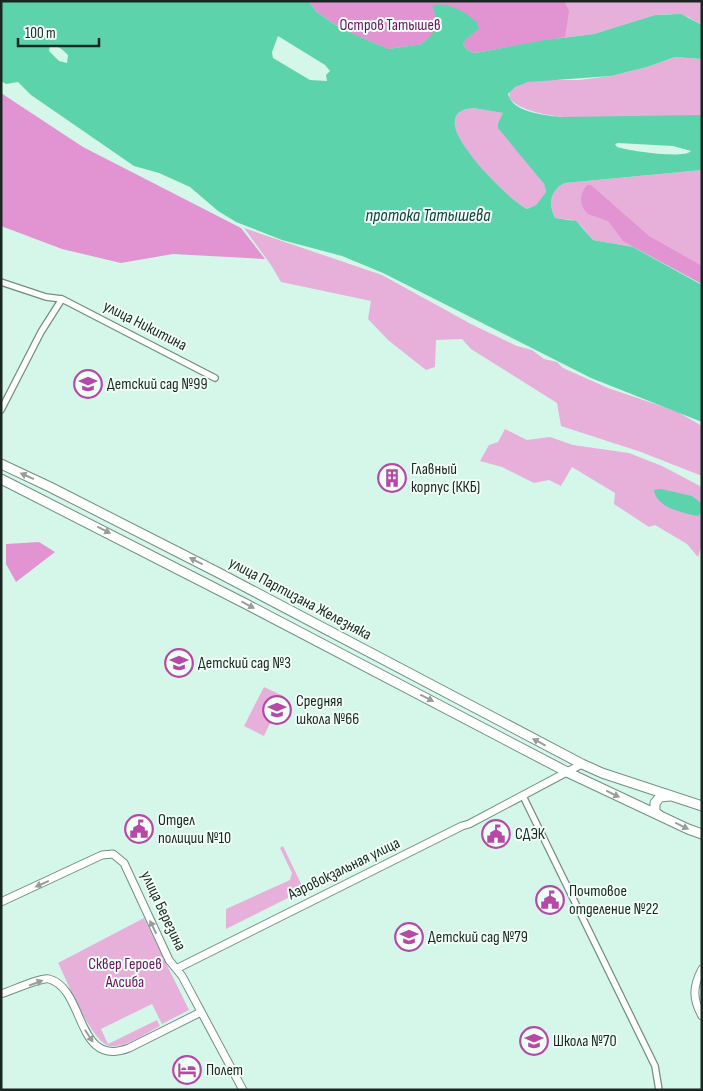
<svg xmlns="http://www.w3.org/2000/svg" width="703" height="1091" viewBox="0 0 703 1091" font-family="'Sofia Sans Condensed',sans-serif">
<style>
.green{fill:#e7b0da}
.forest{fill:#e194d1}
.water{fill:#5dd3ac;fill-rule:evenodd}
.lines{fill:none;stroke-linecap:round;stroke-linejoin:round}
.minor-casing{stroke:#708f82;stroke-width:8}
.tertiary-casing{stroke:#708f82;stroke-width:9}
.primary-casing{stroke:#708f82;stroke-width:11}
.minor{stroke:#fff;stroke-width:5.5}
.tertiary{stroke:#fff;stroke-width:7}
.primary{stroke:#fff;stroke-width:9}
.oneway{fill:#989d9c}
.labels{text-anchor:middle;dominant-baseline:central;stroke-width:4;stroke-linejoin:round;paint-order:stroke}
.park-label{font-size:16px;fill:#6e1261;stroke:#f1fff9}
.street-label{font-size:16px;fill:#1a2622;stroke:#f1fff9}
.poi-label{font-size:16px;fill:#1a2622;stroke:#f1fff9;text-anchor:start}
.water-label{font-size:18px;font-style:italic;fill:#0f4333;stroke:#f1fff9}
</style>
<rect width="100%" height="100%" fill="#d5f7e9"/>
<path class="green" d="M308 1H702V25L688 17 670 14 655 15 594 34 545 40 422 44 388 49 355 36Z
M675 57 702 59V115C661 118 535 129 509 98L510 90 520 84 537 80H579L611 76 647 67Z
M473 108 504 113 498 123 499 128 544 184 546 192 536 205 527 209C508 199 450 142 455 120 456 111 465 109 473 108Z
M702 170V284L633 247 593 240 581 226 572 220 555 218C548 204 550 190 565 183Z
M244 228 382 275 471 324 517 346 532 350 544 359 557 362 563 368 608 388 676 411 702 426V476L641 452 561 426 557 403 471 349 462 339 436 340 435 367 426 370 388 340 368 319 371 301 281 282 271 265Z
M505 429 527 440 550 437 573 445 629 453 662 466 702 487V545L698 557 687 544 655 525 649 527 614 504 615 493 572 467 561 486 549 480 534 483 502 467 480 461 489 445 498 442Z
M264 687 283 696 264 736 244 726Z
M283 846 304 890 226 929V909L290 880 292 873 280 848Z
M144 918 189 1010 162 1024 152 1004 101 1029 108 1044 157 1020 160 1026C146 1033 126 1048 110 1046 91 1043 67 980 58 963Z"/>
<path class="forest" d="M308 1H564L569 11 565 37 475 53 467 50 463 44 467 38 479 29C468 18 449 0 432 6L437 21 436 29 427 39 422 44 388 49 340 28 317 12Z
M1 93 83 147 241 228 265 259 173 254 121 263 62 249 1 226Z
M587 185H591L649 236 702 266V284L623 241 608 221 588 214C579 206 579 194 587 185Z
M39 542 55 552 16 582 6 564V544Z"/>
<path class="water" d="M1 1H308L317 12 340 28 388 49 422 44 427 39 436 29 437 21 432 6C445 0 469 13 477 23L479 29 467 38 463 44 467 50 475 53 545 40 594 34 655 15 681 14 702 25V59L675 57 647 67 611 76 528 82 515 87 508 94C512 112 544 115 560 117L702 115V170L565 183C550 190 548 204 555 218L576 221 593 240 633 247 702 285V422L591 378 383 273 342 256 282 240 236 222 218 211 190 187 159 173 134 166 31 95 18 82 6 84 1 81ZM278 36 325 65 330 71 326 75 327 81 310 80 273 58 272 52ZM50 45C58 45 63 50 68 55L67 63 59 61 49 51ZM473 108 503 113 498 123V128L544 184 546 192 536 205 527 209C508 199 450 141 455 120 456 111 465 109 473 108ZM618 143 673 146 691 151C685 159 629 151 617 147L615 144Z
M661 489 692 496 701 503 702 512 698 516C684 513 656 508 654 490Z"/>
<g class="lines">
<defs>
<path id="minor" d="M1 282 46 297 62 299 215 378
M1 410 41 332 62 299
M523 796 655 1066 659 1090"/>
<path id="tertiary" d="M1 902 102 855 113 854 124 863 169 960 182 976 243 1090
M178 968 462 826 469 824 582 764
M702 969C693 986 692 998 702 1016
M1 994C11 991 41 977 49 979 86 989 75 1069 129 1048L201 1012"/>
<path id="primary" d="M1 464 50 487 219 573 582 764 602 773 702 806
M1 479 246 604 569 773 688 829 702 834
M659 815 655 812V803L660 797 670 796"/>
</defs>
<use href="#minor" class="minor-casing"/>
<use href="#tertiary" class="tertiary-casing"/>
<use href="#primary" class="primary-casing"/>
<use href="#minor" class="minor"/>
<use href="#tertiary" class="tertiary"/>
<use href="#primary" class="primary"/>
</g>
<defs><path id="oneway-solid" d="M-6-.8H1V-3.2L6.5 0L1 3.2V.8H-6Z" transform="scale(1.25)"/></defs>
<g class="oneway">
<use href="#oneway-solid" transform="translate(27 476) rotate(-156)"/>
<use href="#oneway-solid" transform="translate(104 530) rotate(27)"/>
<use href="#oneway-solid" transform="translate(196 561) rotate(-153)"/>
<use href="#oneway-solid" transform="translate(248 605) rotate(28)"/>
<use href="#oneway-solid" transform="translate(427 698) rotate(27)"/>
<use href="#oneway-solid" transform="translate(539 742) rotate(-152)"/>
<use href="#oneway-solid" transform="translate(613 794) rotate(26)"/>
<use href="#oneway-solid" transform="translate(682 826) rotate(26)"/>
<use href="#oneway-solid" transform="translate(42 884) rotate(156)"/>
<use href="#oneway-solid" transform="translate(153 927) rotate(-116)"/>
<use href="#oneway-solid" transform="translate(36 983) rotate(-21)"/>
<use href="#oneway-solid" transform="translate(89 1036) rotate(57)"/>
</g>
<defs>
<symbol id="school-ring" viewBox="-11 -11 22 22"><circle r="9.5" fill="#f1fff9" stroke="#b848a6" stroke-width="1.5"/><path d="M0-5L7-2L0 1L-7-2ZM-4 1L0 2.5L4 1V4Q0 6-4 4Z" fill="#b848a6"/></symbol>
<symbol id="building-ring" viewBox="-11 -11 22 22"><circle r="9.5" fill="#f1fff9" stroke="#b848a6" stroke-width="1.5"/><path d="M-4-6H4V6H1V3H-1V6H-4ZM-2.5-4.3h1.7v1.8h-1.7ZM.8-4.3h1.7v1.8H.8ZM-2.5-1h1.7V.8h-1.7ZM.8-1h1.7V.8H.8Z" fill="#b848a6"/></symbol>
<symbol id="civic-ring" viewBox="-11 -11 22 22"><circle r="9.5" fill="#f1fff9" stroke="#b848a6" stroke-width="1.5"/><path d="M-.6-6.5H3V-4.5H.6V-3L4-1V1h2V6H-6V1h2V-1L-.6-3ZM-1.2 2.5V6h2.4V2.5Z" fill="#b848a6"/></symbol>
<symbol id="hotel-ring" viewBox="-11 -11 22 22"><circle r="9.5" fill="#f1fff9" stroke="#b848a6" stroke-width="1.5"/><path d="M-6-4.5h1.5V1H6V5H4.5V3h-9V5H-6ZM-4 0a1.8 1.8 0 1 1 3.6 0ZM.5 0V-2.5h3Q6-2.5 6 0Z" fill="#b848a6"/></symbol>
</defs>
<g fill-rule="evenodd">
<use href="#school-ring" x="72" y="368" width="32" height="32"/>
<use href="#building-ring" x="376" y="462" width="32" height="32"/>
<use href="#school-ring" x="163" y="647" width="32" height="32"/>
<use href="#school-ring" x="261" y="694" width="32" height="32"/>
<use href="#civic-ring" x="123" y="813" width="32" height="32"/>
<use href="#civic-ring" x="480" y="818" width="32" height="32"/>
<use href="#civic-ring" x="534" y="884" width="32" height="32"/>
<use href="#school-ring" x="393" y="921" width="32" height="32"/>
<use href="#school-ring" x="518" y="1025" width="32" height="32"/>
<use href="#hotel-ring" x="171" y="1054" width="32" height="32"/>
</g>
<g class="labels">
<g class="park-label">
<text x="390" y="25">Остров Татышев</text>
<text x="125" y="964">Сквер Героев<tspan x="125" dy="18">Алсиба</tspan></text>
</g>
<g class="street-label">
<text transform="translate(145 326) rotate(27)">улица Никитина</text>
<text transform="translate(300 599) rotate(28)">улица Партизана Железняка</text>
<text transform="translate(344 869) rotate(-26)">Аэровокзальная улица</text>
<text transform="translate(163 911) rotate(65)">улица Березина</text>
</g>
<g class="poi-label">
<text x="107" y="384">Детский сад №99</text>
<text x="411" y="469">Главный<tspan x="411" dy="18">корпус (ККБ)</tspan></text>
<text x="198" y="663">Детский сад №3</text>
<text x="296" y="701">Средняя<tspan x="296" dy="18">школа №66</tspan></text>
<text x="158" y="820">Отдел<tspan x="158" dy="18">полиции №10</tspan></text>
<text x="515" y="834">СДЭК</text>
<text x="569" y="891">Почтовое<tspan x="569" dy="18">отделение №22</tspan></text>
<text x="428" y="937">Детский сад №79</text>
<text x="553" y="1041">Школа №70</text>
<text x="206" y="1070">Полет</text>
</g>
<g class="water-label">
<text x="428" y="215">протока Татышева</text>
</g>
</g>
<rect width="703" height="1091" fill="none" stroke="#1a2622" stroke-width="5"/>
<path d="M18 38v8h81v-8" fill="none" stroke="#1a2622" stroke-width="2.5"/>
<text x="25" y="38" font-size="15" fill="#1a2622" stroke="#f1fff9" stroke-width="4" paint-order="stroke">100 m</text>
</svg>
